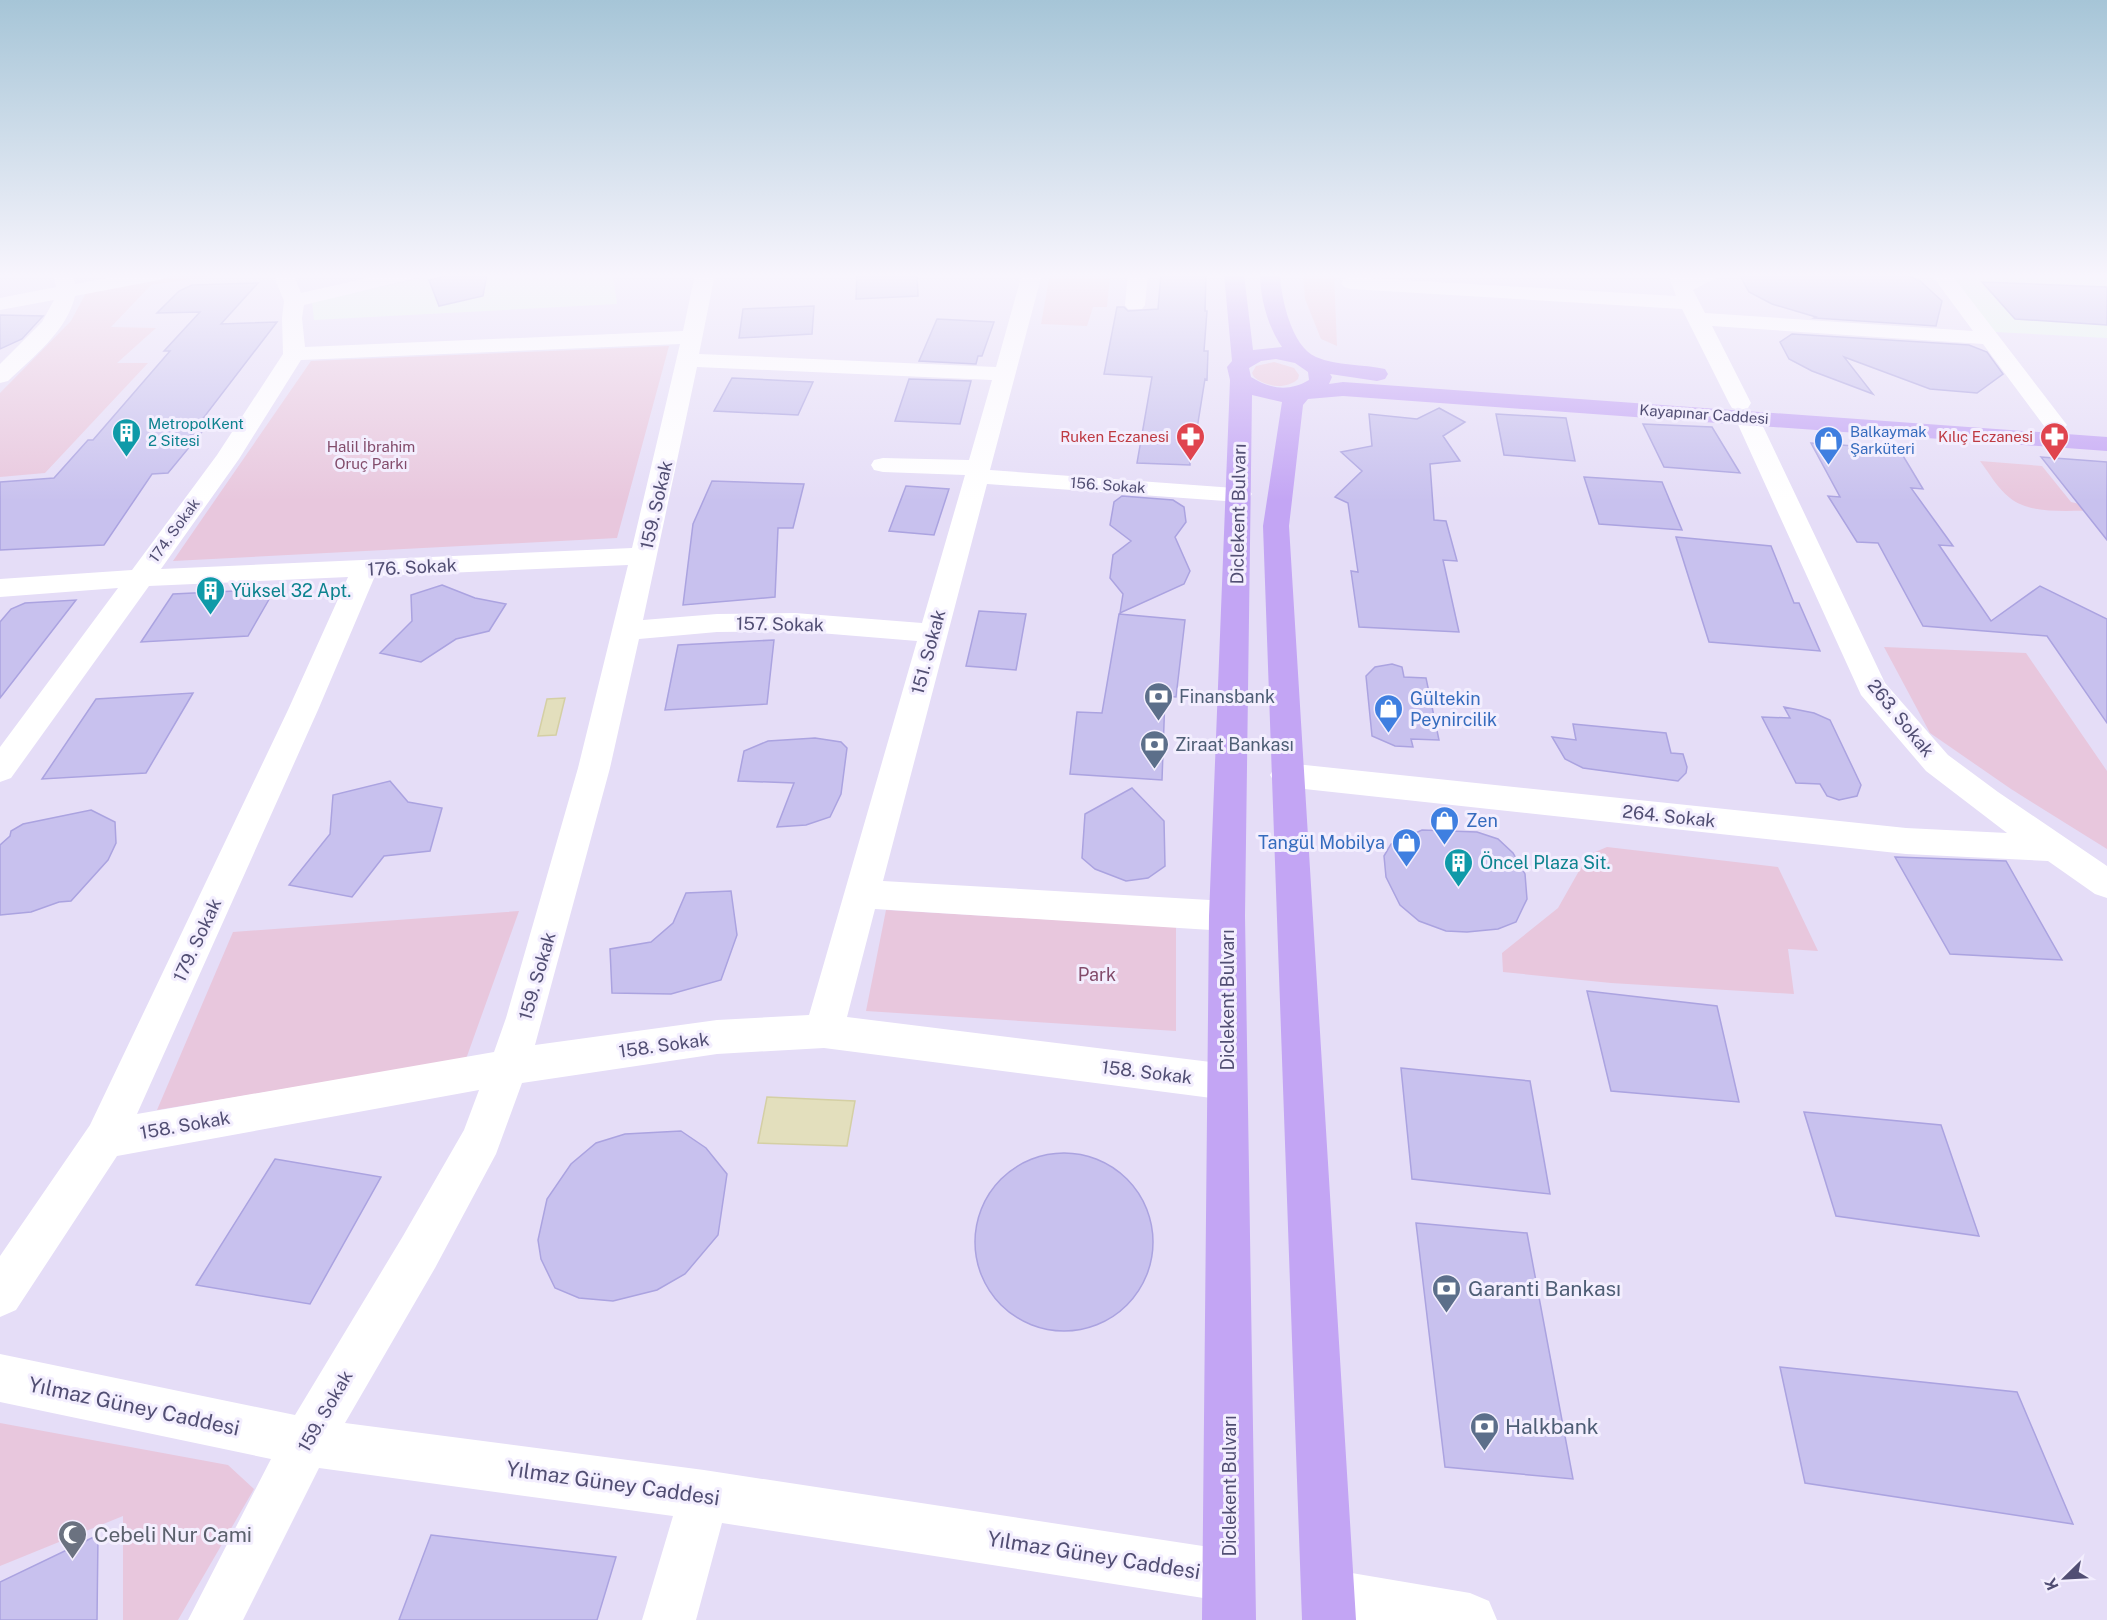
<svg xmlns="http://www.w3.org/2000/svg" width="2107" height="1620" viewBox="0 0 2107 1620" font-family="'Public Sans',sans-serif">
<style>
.residential{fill:#e5ddf7}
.education{fill:#e4f7eb}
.green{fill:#e8c7dd}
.water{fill:#e3dfbd;stroke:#d4cfa4;stroke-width:1.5}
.building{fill:#c8c1ee;stroke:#aba3e0;stroke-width:1.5}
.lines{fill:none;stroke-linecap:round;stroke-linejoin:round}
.minor{fill:#fff;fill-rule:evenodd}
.major{fill:#c3a5f4;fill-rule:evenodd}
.labels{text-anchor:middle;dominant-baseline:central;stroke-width:6;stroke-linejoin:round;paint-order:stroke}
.far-street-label{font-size:15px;fill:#514e73;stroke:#f3eefe}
.far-culture-label{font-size:15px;fill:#0d838f;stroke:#f3eefe;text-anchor:start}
.far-shop-label{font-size:15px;fill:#366cbe;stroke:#f3eefe;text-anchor:start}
.far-health-label{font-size:15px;fill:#be3a42;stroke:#f3eefe;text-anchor:end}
.far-park-label{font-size:15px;fill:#834c6b;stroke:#f3eefe}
.street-label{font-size:18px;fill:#514e73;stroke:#f3eefe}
.culture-label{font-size:18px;fill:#0d838f;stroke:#f3eefe;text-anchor:start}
.service-label{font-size:18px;fill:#4e5e75;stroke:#f3eefe;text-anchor:start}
.shop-label{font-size:18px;fill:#366cbe;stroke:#f3eefe;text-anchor:start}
.park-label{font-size:18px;fill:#834c6b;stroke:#f3eefe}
.near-service-label{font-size:21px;fill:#4e5e75;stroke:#f3eefe;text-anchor:start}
.near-street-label{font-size:21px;fill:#514e73;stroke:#f3eefe}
.near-worship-label{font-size:21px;fill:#5b616d;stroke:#f3eefe;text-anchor:start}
</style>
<rect width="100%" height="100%" fill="#efe8fb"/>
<path class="residential" d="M0 274H2107V1620H0Z"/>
<path class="education" d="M440 274H613L617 304 314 320 312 302Z
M1949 274H2107V338L1995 332Z"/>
<path class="green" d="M179 274H224L151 285 111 327 156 328 117 363H148L45 473 0 477V393L71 321 87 291Z
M1050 274H1110L1107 307H1093L1087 326 1041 324Z
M1303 274H1334L1337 346 1321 339 1305 299Z
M669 346 617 538 173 561 311 361Z
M1274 362 1294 368 1299 375 1298 379C1286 390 1266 387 1254 377L1252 373 1256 366Z
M1980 461 2042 466 2071 502 2088 506 2092 511C2067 510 2031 515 2010 498 1998 489 1989 473 1980 461Z
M1884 647 2026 653 2107 771V849L2011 789 1930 733Z
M1607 847 1778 867 1818 951 1788 949 1794 994 1611 983 1503 972 1502 953 1558 908 1588 855Z
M886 910 1176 927V1031L866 1011Z
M519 911 466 1059 157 1110 233 932Z
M0 1423 228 1465 254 1489 178 1620H123V1516L0 1566Z"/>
<path class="water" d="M565 698 556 735 538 736 547 699Z
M767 1097 855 1101 847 1146 758 1143Z"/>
<path class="building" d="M455 274H487L483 296 439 306 429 280Z
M857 274H917L918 296 856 299Z
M1161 274H1206L1205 311H1207L1204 351H1208L1207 380 1205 379 1196 435H1190V465L1137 463 1152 377 1104 374 1117 307H1124L1128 311 1158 309Z
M1739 274H1903L1920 281 1942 301 1936 326 1814 318 1816 317 1772 304 1749 292Z
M1982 282 2107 287V325L2015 319Z
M258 283 221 324 277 322 191 434 201 433 168 473 152 474 104 545 0 550V482L54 478 88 440H93L170 351H164L200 312 157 313 179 291 192 285Z
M814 306 812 334 739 338 743 309Z
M0 315 43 316 22 339 0 349Z
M937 319 994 322 982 356H978L976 364 919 361Z
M1792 334 1969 345 1987 352 2003 374 1977 393 1930 389 1844 357 1873 394 1812 371 1789 359 1780 342Z
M732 378 813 382 798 415 714 411Z
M909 379 971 381 960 424 895 421Z
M1439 408 1465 422 1443 436 1460 461 1430 464 1434 520 1446 521 1457 561 1443 560 1459 632 1359 627 1351 571 1358 572 1348 503 1335 497 1362 471 1341 452 1372 446 1369 414 1417 419Z
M1496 414 1566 418 1575 461 1504 455Z
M1643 424 1712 427 1740 473 1664 467Z
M1811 443 1899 449 1923 489 1911 488 1953 546 1939 545 1991 621 2040 586 2107 619V723L2047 636 1923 626 1878 543 1857 542 1828 496 1840 497Z
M2041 457 2107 462V540Z
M1584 477 1662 482 1682 530 1599 524Z
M712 481 804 484 793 528H778L775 597 683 605 693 524Z
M906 486 949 489 934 535 889 531Z
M1122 496 1173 500 1184 507 1186 522 1175 537 1190 571 1184 584 1120 613 1123 594 1110 578 1113 555 1131 541 1110 525 1114 502Z
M1676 537 1771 546 1794 603H1799L1820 651 1709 642Z
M442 585 475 598 506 604 489 631 456 639 421 662 380 653 412 621 411 595Z
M275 589 248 636 141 642 173 594Z
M76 600 0 698V622L11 609 25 603Z
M979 611 1026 614 1016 670 966 666Z
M1119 614 1185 620 1176 697 1165 696 1162 780 1070 774 1077 712 1102 713Z
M774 640 767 704 665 710 678 645Z
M1392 664 1402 667 1404 677 1426 678 1439 740 1411 739 1413 747 1395 746 1372 736 1366 676 1375 667Z
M193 693 146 773 42 779 96 699Z
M1784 707 1814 713 1830 720 1861 785 1857 796 1839 800 1827 796 1820 784 1796 783 1762 717 1790 718Z
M1573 724 1666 733 1671 753 1683 754 1687 767 1686 773 1678 781 1583 768 1565 759 1552 737 1576 740Z
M815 738 841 742 847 748 841 794 830 817 806 825 777 827 794 783 738 781 744 751 768 741Z
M390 781 408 802 442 808 430 851 384 856 352 897 289 885 330 834 333 795Z
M1132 788 1164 821 1165 866 1148 878 1126 881 1095 869 1082 858 1085 814Z
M91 810 115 822 116 843 108 860 71 901 59 902 31 912 0 915V845L10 836 11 831 23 824Z
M1422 830 1477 832 1498 839 1513 853 1525 874 1527 899 1516 922 1498 929 1467 932 1446 931 1419 921 1400 905 1386 877 1384 856 1391 844Z
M1895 857 2006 861 2062 960 1950 954Z
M731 891 737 935 721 980 671 994 612 993 610 949 651 942 673 923 686 893Z
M1587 991 1717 1006 1739 1102 1611 1091Z
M1401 1068 1530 1081 1550 1194 1412 1179Z
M1804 1112 1941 1125 1979 1236 1836 1216Z
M681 1131 706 1148 727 1174 718 1235 685 1274 657 1290 613 1301 579 1298 555 1288 541 1259 538 1240 547 1199 571 1164 596 1143 625 1134Z
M975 1242a89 89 0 1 1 178 0a89 89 0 1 1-178 0Z
M275 1159 381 1177 310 1304 196 1285Z
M1416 1223 1527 1233 1573 1479 1445 1467Z
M1780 1367 2017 1392 2073 1524 1805 1483Z
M98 1535 97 1620H0V1582Z
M431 1535 616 1557 597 1620H399Z"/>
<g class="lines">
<path class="minor" d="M53 274H73L75 284 129 274H169L166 278 159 280 75 296C67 331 33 357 8 381L0 383V364L42 322 54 300 0 310V298L56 287Z
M273 274H293L301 293 385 274H419L416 278 304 305 302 318 305 347 683 331 695 274H715L699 354 996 367 1022 274H1042L990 470 1248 489 1252 494 1248 499 1239 502 987 484 883 881 1227 901 1240 906 1245 916 1240 926 1227 931 875 909 847 1017 1227 1064 1241 1069 1247 1082 1241 1095 1227 1100 824 1048 717 1054 522 1083 496 1154 435 1268 345 1423 704 1470 1229 1550 1247 1558 1255 1576 1247 1594 1229 1602 722 1523 696 1620H642L673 1516 319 1468 243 1620H188L271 1459 0 1402V1354L295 1415 403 1236 464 1130 479 1090 117 1156 16 1310 0 1317V1256L90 1125 288 710 348 577 149 586 11 778 0 782V747L118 588 0 597V579L132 570 217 455 283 354 282 318 284 301ZM680 344 632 548 161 569 239 459 301 360ZM697 367 992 380 969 460 883 458 874 460 871 465 874 470 883 472 965 475 922 623 795 613 717 614 643 620ZM628 565 578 768 506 1018 494 1052 137 1114 318 710 375 576ZM795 631 917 641 809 1015 717 1020 535 1045 610 768 639 639 717 632Z
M1128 274H1148L1145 305 1142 309H1128L1125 305Z
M1668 274H1688L1689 277 1694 274H1719L1716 278 1693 290 1705 313 1973 331 1931 274H1951L2067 425 2063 430 2055 432 2047 430 1983 344 1712 326 1751 403 1748 408 1740 410 1732 408 1729 403 1682 309 1351 289 1344 287 1341 283 1344 279 1351 277 1676 296Z
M1747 411 1755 413 1759 418 1885 683 1948 755 1998 792 2107 866V898L2095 894 2048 861 1906 854 1286 787 1275 783 1270 775 1275 767 1286 763 1906 828 2007 833 1926 771 1861 695 1735 418 1739 413Z
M1328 1569 1470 1593 1489 1601 1497 1620H1325L1309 1614 1302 1595 1309 1576Z"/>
<path class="major" d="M1224 274H1244L1253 350 1282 347C1268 327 1260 298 1260 274H1280C1281 297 1291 346 1316 357 1337 366 1363 364 1385 369L1388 374 1385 379 1377 381 1330 374 1332 377 1329 384 1343 382 2107 437V451L1343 396 1308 399 1303 405 1289 526 1356 1620H1302L1263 526 1282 402 1252 395 1245 916 1256 1620H1202L1209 916 1230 380 1227 367 1232 361ZM1276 359 1295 363 1308 372 1309 380C1289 392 1270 389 1251 377L1249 368 1261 361Z"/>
</g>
<linearGradient id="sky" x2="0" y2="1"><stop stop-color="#a6c5d7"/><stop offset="0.55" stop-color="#f8f5fd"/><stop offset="1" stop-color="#f8f5fd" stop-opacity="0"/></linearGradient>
<rect width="2107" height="501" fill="url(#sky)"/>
<defs>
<symbol id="building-pin" viewBox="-11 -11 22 30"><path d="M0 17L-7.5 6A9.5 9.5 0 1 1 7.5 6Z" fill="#0f9aa8" stroke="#f3eefe"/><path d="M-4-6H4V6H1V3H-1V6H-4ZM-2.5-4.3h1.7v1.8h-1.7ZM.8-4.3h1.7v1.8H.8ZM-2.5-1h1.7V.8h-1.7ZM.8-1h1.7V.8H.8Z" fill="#fff"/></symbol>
<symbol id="pharmacy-pin" viewBox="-11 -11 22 30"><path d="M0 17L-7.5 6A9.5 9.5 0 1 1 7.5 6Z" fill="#e0444e" stroke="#f3eefe"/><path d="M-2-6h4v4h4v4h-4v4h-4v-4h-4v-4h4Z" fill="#fff"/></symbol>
<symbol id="shop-pin" viewBox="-11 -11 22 30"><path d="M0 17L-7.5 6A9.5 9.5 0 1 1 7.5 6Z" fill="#3f7fe0" stroke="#f3eefe"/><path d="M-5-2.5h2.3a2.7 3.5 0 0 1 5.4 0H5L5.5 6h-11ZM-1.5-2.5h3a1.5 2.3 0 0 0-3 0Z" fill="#fff"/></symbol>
<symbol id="bank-pin" viewBox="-11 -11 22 30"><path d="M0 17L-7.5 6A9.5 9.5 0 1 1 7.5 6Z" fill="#5c6f8a" stroke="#f3eefe"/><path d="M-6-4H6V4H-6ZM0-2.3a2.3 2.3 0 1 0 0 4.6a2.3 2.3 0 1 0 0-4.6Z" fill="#fff"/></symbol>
<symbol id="mosque-pin" viewBox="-11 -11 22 30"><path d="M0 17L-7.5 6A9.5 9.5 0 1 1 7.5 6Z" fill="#6b7280" stroke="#f3eefe"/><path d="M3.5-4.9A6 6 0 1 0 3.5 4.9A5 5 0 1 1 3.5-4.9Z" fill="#fff"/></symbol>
</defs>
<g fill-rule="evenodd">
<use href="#building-pin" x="110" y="416" width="33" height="45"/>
<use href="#pharmacy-pin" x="1174" y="420" width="33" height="45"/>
<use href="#pharmacy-pin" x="2038" y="420" width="33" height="45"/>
<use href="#shop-pin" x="1812" y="424" width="33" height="45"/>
<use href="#building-pin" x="194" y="574" width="33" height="45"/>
<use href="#bank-pin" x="1142" y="680" width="33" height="45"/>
<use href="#shop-pin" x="1372" y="692" width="33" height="45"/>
<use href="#bank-pin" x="1138" y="728" width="33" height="45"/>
<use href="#shop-pin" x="1428" y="804" width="33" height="45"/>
<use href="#shop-pin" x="1390" y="826" width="33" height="45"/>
<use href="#building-pin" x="1442" y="846" width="33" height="45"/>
<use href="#bank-pin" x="1430" y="1272" width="33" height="45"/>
<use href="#bank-pin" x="1468" y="1410" width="33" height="45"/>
<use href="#mosque-pin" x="56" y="1518" width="33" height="45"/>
</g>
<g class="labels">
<g class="far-street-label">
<text transform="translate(1704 414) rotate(4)">Kayapınar Caddesi</text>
<text transform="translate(1108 485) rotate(4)">156. Sokak</text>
<text transform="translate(174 530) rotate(-54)">174. Sokak</text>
</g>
<g class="far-culture-label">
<text x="148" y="423">MetropolKent<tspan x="148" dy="17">2 Sitesi</tspan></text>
</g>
<g class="far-shop-label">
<text x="1850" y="431">Balkaymak<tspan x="1850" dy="17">Şarküteri</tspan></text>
</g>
<g class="far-health-label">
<text x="1169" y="436">Ruken Eczanesi</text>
<text x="2033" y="436">Kılıç Eczanesi</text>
</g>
<g class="far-park-label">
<text x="371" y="446">Halil İbrahim<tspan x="371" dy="17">Oruç Parkı</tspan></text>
</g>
<g class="street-label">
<text transform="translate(656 505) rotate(-77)">159. Sokak</text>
<text transform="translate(1238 514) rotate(-89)">Diclekent Bulvarı</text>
<text transform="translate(412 567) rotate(-3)">176. Sokak</text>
<text transform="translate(780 624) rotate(1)">157. Sokak</text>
<text transform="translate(928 652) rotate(-75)">151. Sokak</text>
<text transform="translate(1901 718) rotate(51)">263. Sokak</text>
<text transform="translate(1669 816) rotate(6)">264. Sokak</text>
<text transform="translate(197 940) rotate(-65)">179. Sokak</text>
<text transform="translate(537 976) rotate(-74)">159. Sokak</text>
<text transform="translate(1227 1000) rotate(-90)">Diclekent Bulvarı</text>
<text transform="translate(664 1045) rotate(-8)">158. Sokak</text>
<text transform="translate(1147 1072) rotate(7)">158. Sokak</text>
<text transform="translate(185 1125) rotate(-10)">158. Sokak</text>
<text transform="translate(325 1411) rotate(-60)">159. Sokak</text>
<text transform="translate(1229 1486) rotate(-90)">Diclekent Bulvarı</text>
</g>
<g class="culture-label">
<text x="231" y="590">Yüksel 32 Apt.</text>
<text x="1480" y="862">Öncel Plaza Sit.</text>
</g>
<g class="service-label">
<text x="1179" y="696">Finansbank</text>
<text x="1175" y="744">Ziraat Bankası</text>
</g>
<g class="shop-label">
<text x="1410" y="698">Gültekin<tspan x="1410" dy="21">Peynircilik</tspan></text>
<text x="1466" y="820">Zen</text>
<text x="1385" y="842" text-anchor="end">Tangül Mobilya</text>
</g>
<g class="park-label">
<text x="1097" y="974">Park</text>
</g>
<g class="near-service-label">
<text x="1468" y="1288">Garanti Bankası</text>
<text x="1505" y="1426">Halkbank</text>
</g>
<g class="near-street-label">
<text transform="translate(134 1406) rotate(12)">Yılmaz Güney Caddesi</text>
<text transform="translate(613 1483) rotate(8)">Yılmaz Güney Caddesi</text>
<text transform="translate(1094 1555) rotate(9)">Yılmaz Güney Caddesi</text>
</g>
<g class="near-worship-label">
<text x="94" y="1534">Cebeli Nur Cami</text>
</g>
</g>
<g transform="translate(2065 1578) rotate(246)" stroke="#f3eefe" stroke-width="4.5" paint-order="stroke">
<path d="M0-4.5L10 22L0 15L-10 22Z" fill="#514e73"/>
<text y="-9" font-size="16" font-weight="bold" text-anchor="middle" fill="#514e73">K</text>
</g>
</svg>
